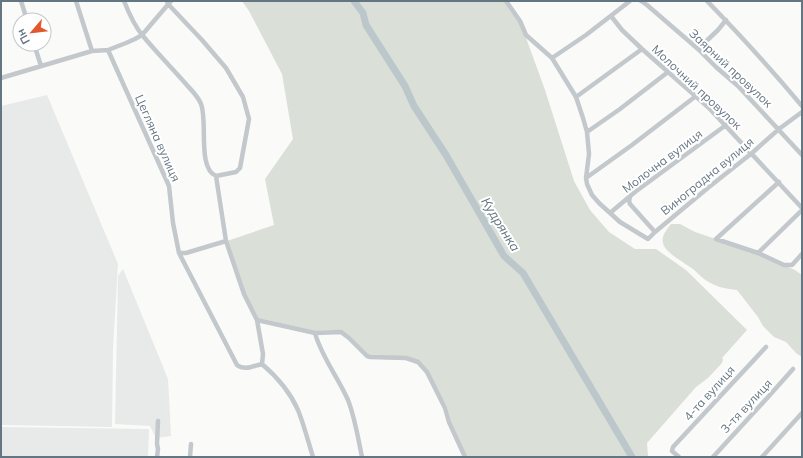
<svg xmlns="http://www.w3.org/2000/svg" width="803" height="458" viewBox="0 0 803 458" font-family="Mulish,sans-serif">
<style>
.built{fill:#e8e9e9}
.green{fill:#dadfd7}
.lines{fill:none;stroke-linecap:round;stroke-linejoin:round}
.river{stroke:#bbc7cb;stroke-width:7}
.minor{stroke:#c3c8cc;stroke-width:4.5}
.labels{text-anchor:middle;dominant-baseline:central;stroke-width:4;stroke-linejoin:round;paint-order:stroke}
.street-label{font-size:12px;fill:#657683;stroke:#fff}
.water-label{font-size:13px;font-style:italic;fill:#60757c;stroke:#fff}
</style>
<rect width="100%" height="100%" fill="#fafaf8"/>
<path class="built" d="M47 95 118 264 113 349 112 427 1 425V106Z
M123 269 168 379 171 436 156 438 150 426 115 424 118 276Z
M1 427 149 429 148 457H1Z"/>
<path class="green" d="M242 1H505L516 15 525 35 545 90 574 181 590 210 609 232 635 249H656L686 270 747 330 722 358 723 359 722 363 708 378 696 387 647 443 648 457H467L451 421 447 407 428 371 419 361 371 356 368 355 341 330 315 331 258 318 245 293 227 241 274 225 265 179 293 139 282 74 249 11Z
M671 224H680L695 232 754 252 795 270 802 275V357L796 353 786 342 774 337 763 326 758 317 737 290C727 289 716 287 707 281 702 278 698 273 693 269 685 263 665 253 663 243 661 236 667 229 671 224Z"/>
<g class="lines">
<path class="river" d="M354 1 363 13 366 25 405 86 414 106 446 155 504 256 523 273 632 457"/>
<path class="minor" d="M21 1 27 20
M76 1 92 51
M124 1C128 11 136 28 143 36 157 53 172 68 186 84 191 90 198 96 201 104 208 122 197 168 216 176L226 241 244 294 257 320 315 333 341 332 349 338 367 356 370 357 406 358 418 362 427 372 445 408 449 422 465 457
M167 1 168 4 202 40 226 68 243 97 249 119 240 168 236 172 216 176
M506 1 520 21 526 35 552 58 576 97 583 118 587 132 589 154 586 178 587 184 592 195 599 203 620 222 648 239 655 232 709 187 752 153 779 129 802 112
M641 1 647 5 698 49 716 67 738 86 802 155
M707 1C740 35 772 70 802 106
M611 16 622 30 642 49 709 108 802 208
M34 44 41 66
M698 49 718 30 726 20
M108 50 169 186 173 223 179 253 237 365C245 371 253 366 262 364
M552 58 586 35 630 1
M1 78 92 51 108 50 126 43 135 39 142 35 171 1
M576 97 642 49
M587 132 620 109 668 72
M586 178 632 145 696 96
M779 182 716 239 758 253 784 265H792L802 254
M630 197 629 201 630 204 655 232
M610 213 635 192 726 125
M179 253H186L226 241
M758 253 802 210
M257 320 263 354 262 364C276 376 290 392 298 410 304 425 308 441 313 457
M315 333C321 356 338 377 348 400 355 418 358 438 362 457
M157 457 158 449 157 444 158 421
M190 457 191 444
M679 457 672 451 673 447 766 347
M713 457 769 396 793 369
M762 457 802 413"/>
</g>
<g class="labels">
<g class="street-label">
<text transform="translate(731 68) rotate(43)">Заярний провулок</text>
<text transform="translate(697 87) rotate(43)">Молочний провулок</text>
<text transform="translate(158 138) rotate(66)">Цегляна вулиця</text>
<text transform="translate(662 161) rotate(-37)">Молочна вулиця</text>
<text transform="translate(707 176) rotate(-39)">Виноградна вулиця</text>
<text transform="translate(709 393) rotate(-48)">4-та вулиця</text>
<text transform="translate(746 406) rotate(-47)">3-тя вулиця</text>
</g>
<g class="water-label">
<text transform="translate(501 224) rotate(58)">Кудрянка</text>
</g>
</g>
<rect width="803" height="458" fill="none" stroke="#657683" stroke-width="4"/>
<g transform="translate(32 32) rotate(242)"><circle r="19" fill="#ffffff" stroke="#c1c8cd"/>
<path d="M0-3L7 15L0 10L-7 15Z" fill="#e4572e"/>
<text y="-6" font-size="11" font-weight="bold" text-anchor="middle" fill="#657683">Пн</text>
</g>
</svg>
